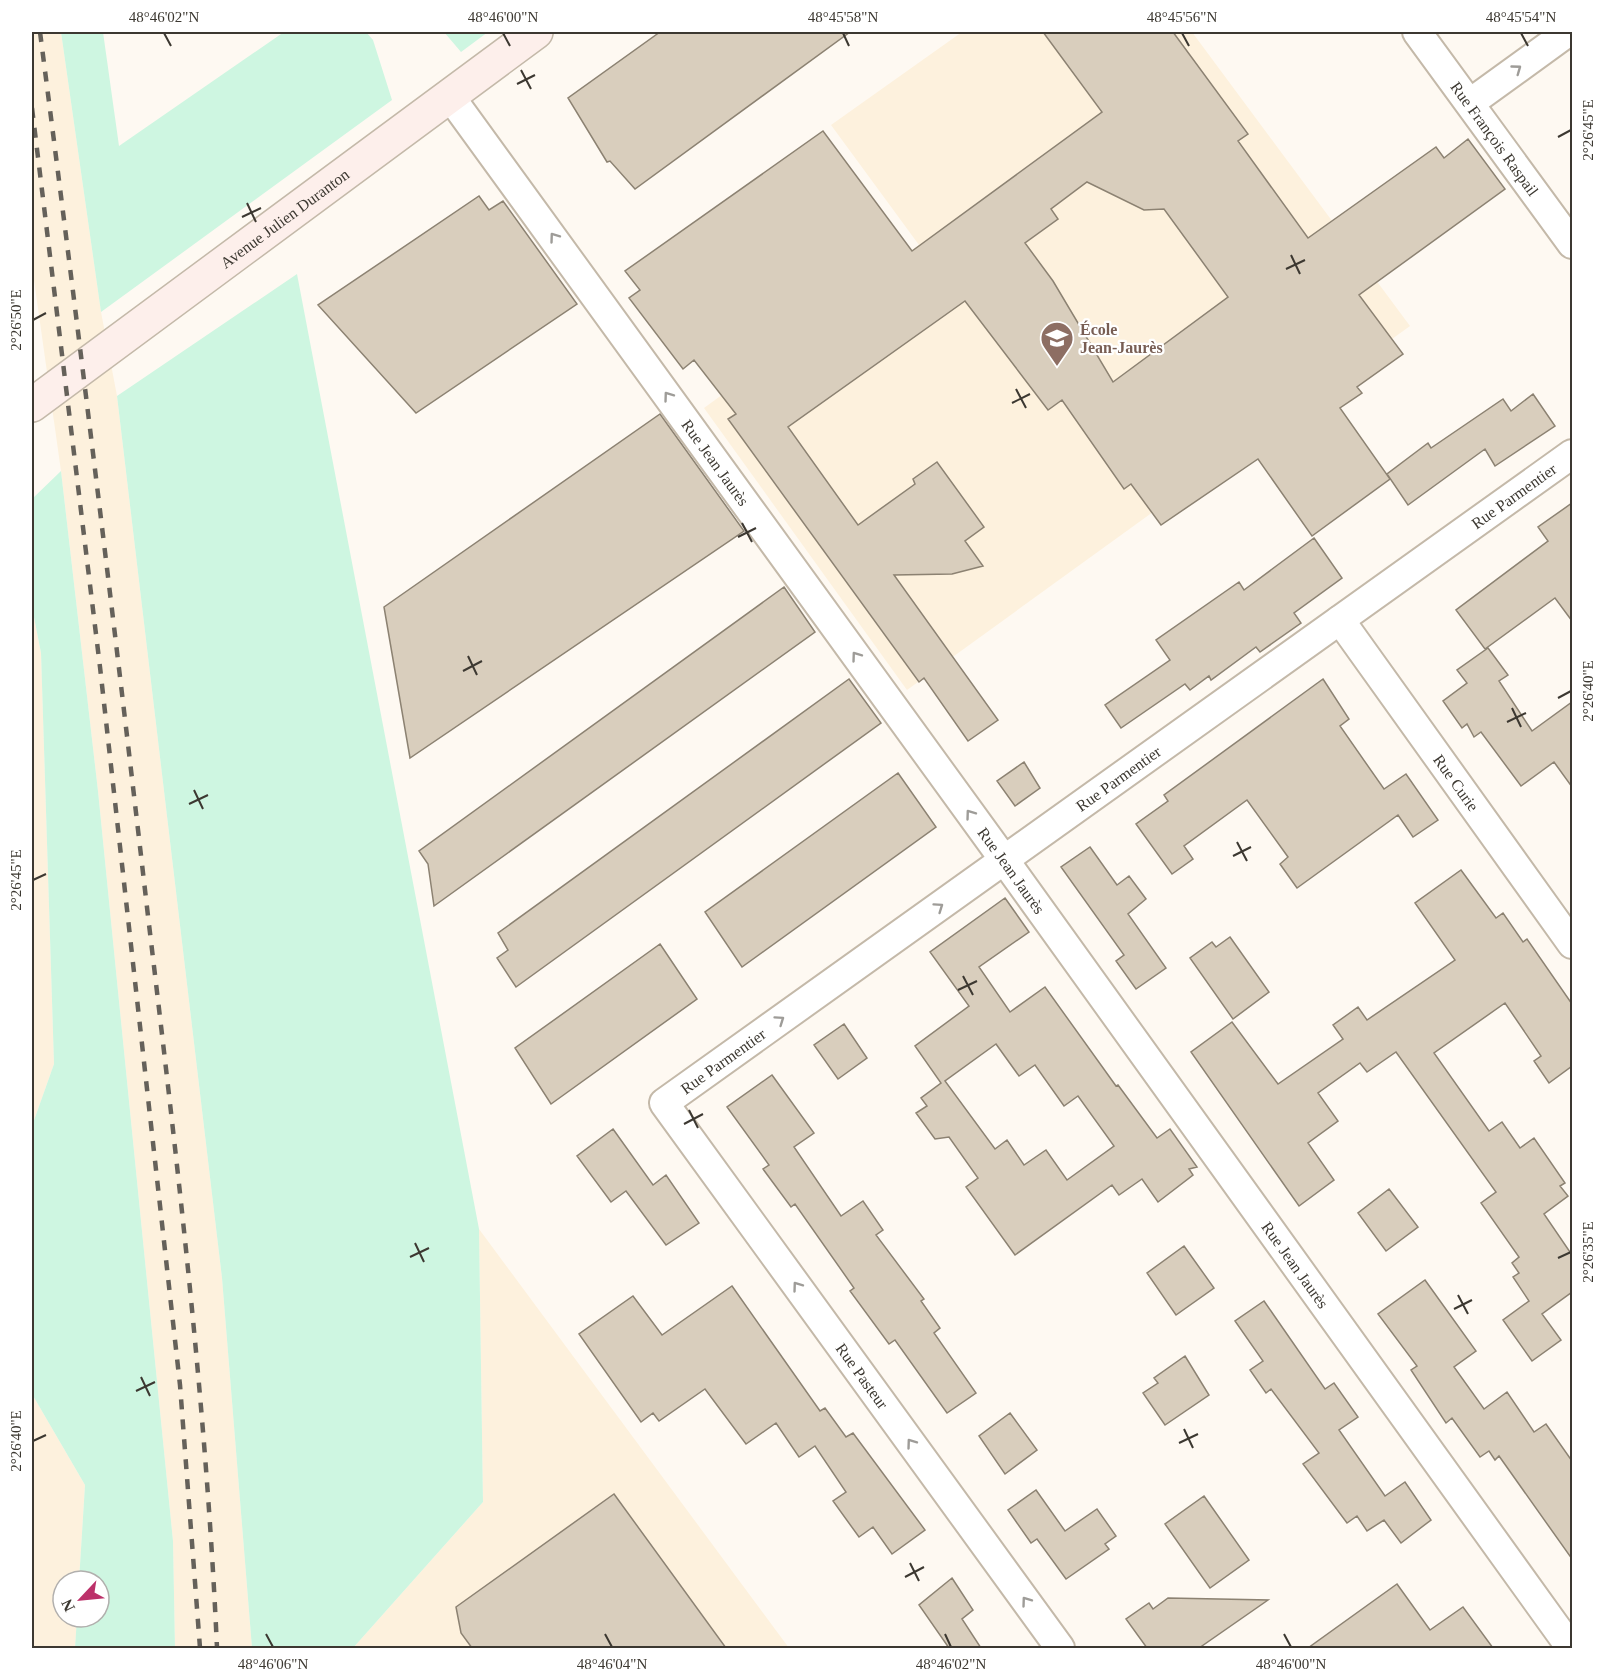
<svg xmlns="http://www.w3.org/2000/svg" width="1604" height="1680" viewBox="0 0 1604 1680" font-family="Georgia,serif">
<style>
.built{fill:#fdf1dd}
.green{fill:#cef6e1}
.building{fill:#d9cebd;stroke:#8c8272;stroke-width:1.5;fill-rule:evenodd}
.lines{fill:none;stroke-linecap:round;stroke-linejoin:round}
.minor-casing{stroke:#c4b9a9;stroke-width:32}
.secondary-casing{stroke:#c4b9a9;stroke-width:36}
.minor{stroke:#fff;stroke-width:28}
.secondary{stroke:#fdefeb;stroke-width:33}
.rail{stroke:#65615a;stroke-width:4.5;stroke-dasharray:10 10;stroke-linecap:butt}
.oneway{stroke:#9e9c98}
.ticks{fill:none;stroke:#3c3831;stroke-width:2}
.labels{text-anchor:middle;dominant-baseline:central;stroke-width:4.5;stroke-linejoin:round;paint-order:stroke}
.street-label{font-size:16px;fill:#3c3831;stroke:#fff}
.education-label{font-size:16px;font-weight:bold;fill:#785e54;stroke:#fff;text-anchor:start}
.neatline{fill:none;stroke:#3c3831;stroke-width:2}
.ticks-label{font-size:15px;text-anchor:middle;fill:#3c3831}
</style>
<rect width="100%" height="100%" fill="#fef9f2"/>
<path class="built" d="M32 32H61L101 312 117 396 222 1278 252 1648H175L173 1541 98 791 61 471 32 266Z
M962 32H1192L1410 326 907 690 704 408 822 322 819 317 919 245 831 125Z
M32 607 41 653 54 1064 32 1126Z
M479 1229 789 1648H353L483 1502Z
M32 1394 85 1485 79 1581H63V1617H77L75 1648H32Z"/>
<path class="green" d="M61 32H103L119 146 284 32H366L373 40 392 100 101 312Z
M444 32H488L461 52Z
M297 274 479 1229 483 1502 353 1648H252L222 1278 117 396Z
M61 471 98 791 173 1541 175 1648H75L77 1617H99V1581H79L85 1485 32 1394V1126L54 1064 41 653 32 607V499Z"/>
<path class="building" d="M660 32H850L635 189 610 161 607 162 568 98Z
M1043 32H1173L1248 134 1238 141 1308 238 1436 147 1444 158 1468 139 1505 189 1359 295 1403 354 1357 387 1362 393 1340 408 1390 479 1312 536 1258 459 1161 525 1131 484 1124 489 1062 400 1048 410 965 301 788 427 858 525 915 484 913 479 937 462 984 527 965 541 983 566 952 574 894 575 998 720 968 741 924 678 919 682 728 419 736 414 694 360 683 369 629 298 640 290 625 271 823 131 912 251 1102 112ZM1087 182 1144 210 1164 209 1228 297 1113 382 1053 281 1025 243 1058 219 1051 209Z
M479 196 489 210 503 201 577 304 416 413 318 305Z
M1533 394 1555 426 1495 466 1485 449 1408 505 1387 474 1428 443 1431 448 1503 399 1511 411Z
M660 414 744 531 410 758 384 607Z
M1572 503V621L1555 598 1485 649 1456 610 1548 541 1538 527Z
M1314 538 1342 578 1294 613 1301 623 1260 652 1256 647 1211 680 1209 676 1190 690 1185 684 1121 728 1105 705 1170 660 1156 640 1239 582 1244 590Z
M784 587 815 632 434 906 428 864 419 851Z
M1488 648 1508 675 1499 681 1532 731 1572 702V787L1554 762 1521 786 1481 732 1474 737 1467 724 1462 728 1443 701 1467 683 1457 670Z
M849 679 881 723 516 987 497 958 508 950 498 933Z
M1323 679 1349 719 1340 726 1384 789 1406 774 1438 820 1413 837 1398 815 1297 888 1280 864 1288 857 1247 800 1184 846 1193 859 1172 874 1136 824 1168 801 1164 795Z
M1024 762 1040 788 1015 806 997 781Z
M898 773 936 827 742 967 705 912Z
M1090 847 1117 885 1129 876 1146 899 1128 914 1166 968 1136 989 1116 961 1124 955 1061 867Z
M1461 870 1496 918 1503 913 1523 942 1527 939 1572 1004V1066L1549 1083 1534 1061 1541 1056 1505 1003 1434 1053 1489 1131 1502 1122 1520 1148 1534 1138 1565 1183 1560 1186 1568 1196 1544 1214 1572 1255V1292L1542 1314 1561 1340 1532 1361 1503 1320 1529 1301 1513 1277 1519 1273 1512 1263 1519 1257 1481 1203 1496 1192 1396 1052 1367 1072 1360 1063 1318 1093 1338 1121 1308 1143 1334 1180 1299 1206 1191 1052 1232 1022 1278 1084 1343 1039 1333 1025 1358 1007 1367 1020 1455 960 1415 903Z
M1005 898 1029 932 979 967 1010 1012 1045 987 1116 1086 1118 1085 1157 1138 1170 1129 1197 1167 1189 1169 1193 1175 1158 1202 1142 1179 1119 1195 1112 1185 1015 1255 966 1187 978 1178 949 1137 935 1139 916 1113 927 1106 921 1098 941 1083 915 1046 969 1006 930 952ZM996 1044 1019 1076 1035 1065 1064 1106 1078 1096 1114 1146 1067 1180 1046 1150 1024 1165 1007 1140 995 1149 945 1081Z
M1230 937 1269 992 1233 1019 1190 958 1212 942 1216 947Z
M660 944 697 999 551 1104 515 1048Z
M844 1024 867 1058 838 1079 814 1045Z
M772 1075 814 1133 794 1147 841 1216 863 1201 883 1230 876 1235 924 1299 921 1301 940 1328 934 1333 976 1393 947 1413 895 1340 889 1344 850 1291 854 1288 795 1204 791 1207 763 1169 769 1165 727 1107Z
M613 1129 653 1185 666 1175 699 1223 666 1245 626 1191 611 1202 577 1156Z
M1389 1189 1418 1227 1386 1251 1358 1213Z
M1184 1246 1214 1288 1176 1315 1147 1273Z
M1425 1280 1476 1351 1454 1367 1484 1409 1507 1392 1534 1432 1546 1424 1572 1461V1559L1499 1456 1495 1460 1489 1451 1480 1457 1452 1418 1446 1423 1411 1370 1417 1366 1378 1314Z
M732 1286 820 1411 825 1408 846 1437 853 1433 925 1530 892 1554 873 1527 859 1537 833 1501 846 1492 815 1446 799 1457 776 1423 746 1444 705 1389 659 1421 653 1413 641 1422 579 1334 633 1296 662 1335Z
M1264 1301 1325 1389 1334 1383 1358 1417 1339 1430 1385 1496 1405 1482 1431 1520 1401 1543 1384 1520 1367 1531 1357 1516 1347 1523 1303 1464 1319 1453 1271 1389 1266 1393 1250 1370 1263 1361 1235 1321Z
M1185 1356 1209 1395 1165 1425 1143 1393 1158 1383 1154 1378Z
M1010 1413 1037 1450 1005 1474 979 1436Z
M1036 1490 1065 1531 1097 1509 1116 1536 1105 1544 1109 1549 1066 1579 1037 1539 1031 1543 1008 1510Z
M614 1494 726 1648H472L461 1633 456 1607Z
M1204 1496 1249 1560 1210 1588 1165 1524Z
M952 1578 973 1610 962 1619 981 1648H949L919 1605Z
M1397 1584 1430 1630 1463 1607 1493 1648H1308Z
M1168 1598 1268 1600 1199 1648H1147L1126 1619 1149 1603 1153 1609Z"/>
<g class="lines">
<defs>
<g id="minor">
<path id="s1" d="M1417 32 1572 244"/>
<path id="s2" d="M449 95 1005 861 1571 1648"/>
<path d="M1470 103 1568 32"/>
<path id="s3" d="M1340 620 1572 944"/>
<path id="s4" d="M1060 1648 664 1103 1572 454"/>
</g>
<g id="secondary">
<path id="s5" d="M32 405 536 32"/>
</g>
</defs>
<use href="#minor" class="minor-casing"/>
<use href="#secondary" class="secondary-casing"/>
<use href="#minor" class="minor"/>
<use href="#secondary" class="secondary"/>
<path class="rail" d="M40 32C78 326 114 621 148 916 177 1160 206 1403 217 1648
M32 108 100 667 180 1385 200 1648"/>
</g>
<defs><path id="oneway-chevron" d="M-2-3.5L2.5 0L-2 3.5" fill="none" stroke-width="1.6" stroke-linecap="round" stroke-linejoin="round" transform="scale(1.5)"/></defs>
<g class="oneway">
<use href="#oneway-chevron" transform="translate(1517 69) rotate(-36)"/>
<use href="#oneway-chevron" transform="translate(554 237) rotate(-126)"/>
<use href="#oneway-chevron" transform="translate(668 396) rotate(-126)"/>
<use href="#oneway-chevron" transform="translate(856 656) rotate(-126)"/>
<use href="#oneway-chevron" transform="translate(970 814) rotate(-126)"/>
<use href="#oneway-chevron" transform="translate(939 907) rotate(-35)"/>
<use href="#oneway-chevron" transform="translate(780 1020) rotate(-35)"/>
<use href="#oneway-chevron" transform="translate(797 1286) rotate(-126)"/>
<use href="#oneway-chevron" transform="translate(911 1443) rotate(-126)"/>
<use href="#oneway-chevron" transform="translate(1026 1601) rotate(-126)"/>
</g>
<path class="ticks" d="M164 33 171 46M503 33 510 46M843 33 849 46M1182 33 1189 46M1521 33 1528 46M521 70 531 89M517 84 535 75M1558 137 1571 130M247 203 256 222M242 217 261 208M1291 255 1300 274M1286 269 1305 260M33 320 46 313M1016 389 1026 408M1012 403 1030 394M742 523 752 542M738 537 756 528M468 656 477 675M463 671 482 661M1558 698 1571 691M1512 708 1521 727M1507 722 1526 713M194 790 203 809M189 804 208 795M1237 842 1247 861M1233 856 1251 847M33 880 46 874M963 976 973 995M958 990 977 981M689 1110 698 1128M684 1124 703 1114M415 1243 424 1262M410 1257 429 1248M1558 1258 1571 1252M1458 1295 1468 1314M1454 1309 1472 1300M141 1377 150 1396M136 1391 155 1382M1184 1429 1193 1448M33 1441 46 1435M1179 1443 1198 1434M910 1563 919 1581M905 1577 924 1567M266 1634 273 1647M605 1634 612 1647M945 1634 951 1647M1284 1634 1291 1647"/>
<defs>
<symbol id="school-pin" viewBox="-11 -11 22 30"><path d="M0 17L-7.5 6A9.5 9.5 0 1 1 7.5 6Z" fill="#8d6e63" stroke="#fff"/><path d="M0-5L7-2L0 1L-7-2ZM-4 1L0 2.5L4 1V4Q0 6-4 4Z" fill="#fff"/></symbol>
</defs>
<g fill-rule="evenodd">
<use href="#school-pin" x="1038" y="319" width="38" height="52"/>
</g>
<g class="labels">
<g class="street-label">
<text stroke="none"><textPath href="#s1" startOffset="132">Rue François Raspail</textPath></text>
<text stroke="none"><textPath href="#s5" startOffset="314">Avenue Julien Duranton</textPath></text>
<text stroke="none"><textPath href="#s2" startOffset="454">Rue Jean Jaurès</textPath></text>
<text stroke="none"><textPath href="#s4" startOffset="1718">Rue Parmentier</textPath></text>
<text stroke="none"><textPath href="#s4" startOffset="1232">Rue Parmentier</textPath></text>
<text stroke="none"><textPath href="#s3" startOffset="200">Rue Curie</textPath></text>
<text stroke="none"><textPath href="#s2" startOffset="958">Rue Jean Jaurès</textPath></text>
<text stroke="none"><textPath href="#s4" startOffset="746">Rue Parmentier</textPath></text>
<text stroke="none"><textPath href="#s2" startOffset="1444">Rue Jean Jaurès</textPath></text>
<text transform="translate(862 1376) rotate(54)">Rue Pasteur</text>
</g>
<g class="education-label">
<text x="1080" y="329">École<tspan x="1080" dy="18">Jean-Jaurès</tspan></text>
</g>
</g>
<rect width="1604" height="1680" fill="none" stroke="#ffffff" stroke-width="66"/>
<g transform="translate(81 1599) rotate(244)"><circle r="28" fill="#ffffff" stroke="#b1afad" stroke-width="1.5"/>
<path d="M0-4.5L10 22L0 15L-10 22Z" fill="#bc316a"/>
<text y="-9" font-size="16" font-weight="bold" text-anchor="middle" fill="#3c3831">N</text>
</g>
<rect x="33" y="33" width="1538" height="1614" class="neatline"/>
<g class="ticks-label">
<text x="164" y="22">48°46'02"N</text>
<text x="503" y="22">48°46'00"N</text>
<text x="843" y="22">48°45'58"N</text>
<text x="1182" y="22">48°45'56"N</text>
<text x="1521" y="22">48°45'54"N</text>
<text transform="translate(1588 130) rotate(-90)" y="5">2°26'45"E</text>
<text transform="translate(16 320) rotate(-90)" y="5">2°26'50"E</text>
<text transform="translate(1588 691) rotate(-90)" y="5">2°26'40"E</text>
<text transform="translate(16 880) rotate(-90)" y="5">2°26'45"E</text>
<text transform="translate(1588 1252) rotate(-90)" y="5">2°26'35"E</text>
<text transform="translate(16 1441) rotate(-90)" y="5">2°26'40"E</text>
<text x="273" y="1669">48°46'06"N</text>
<text x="612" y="1669">48°46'04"N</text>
<text x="951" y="1669">48°46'02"N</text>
<text x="1291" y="1669">48°46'00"N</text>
</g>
</svg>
